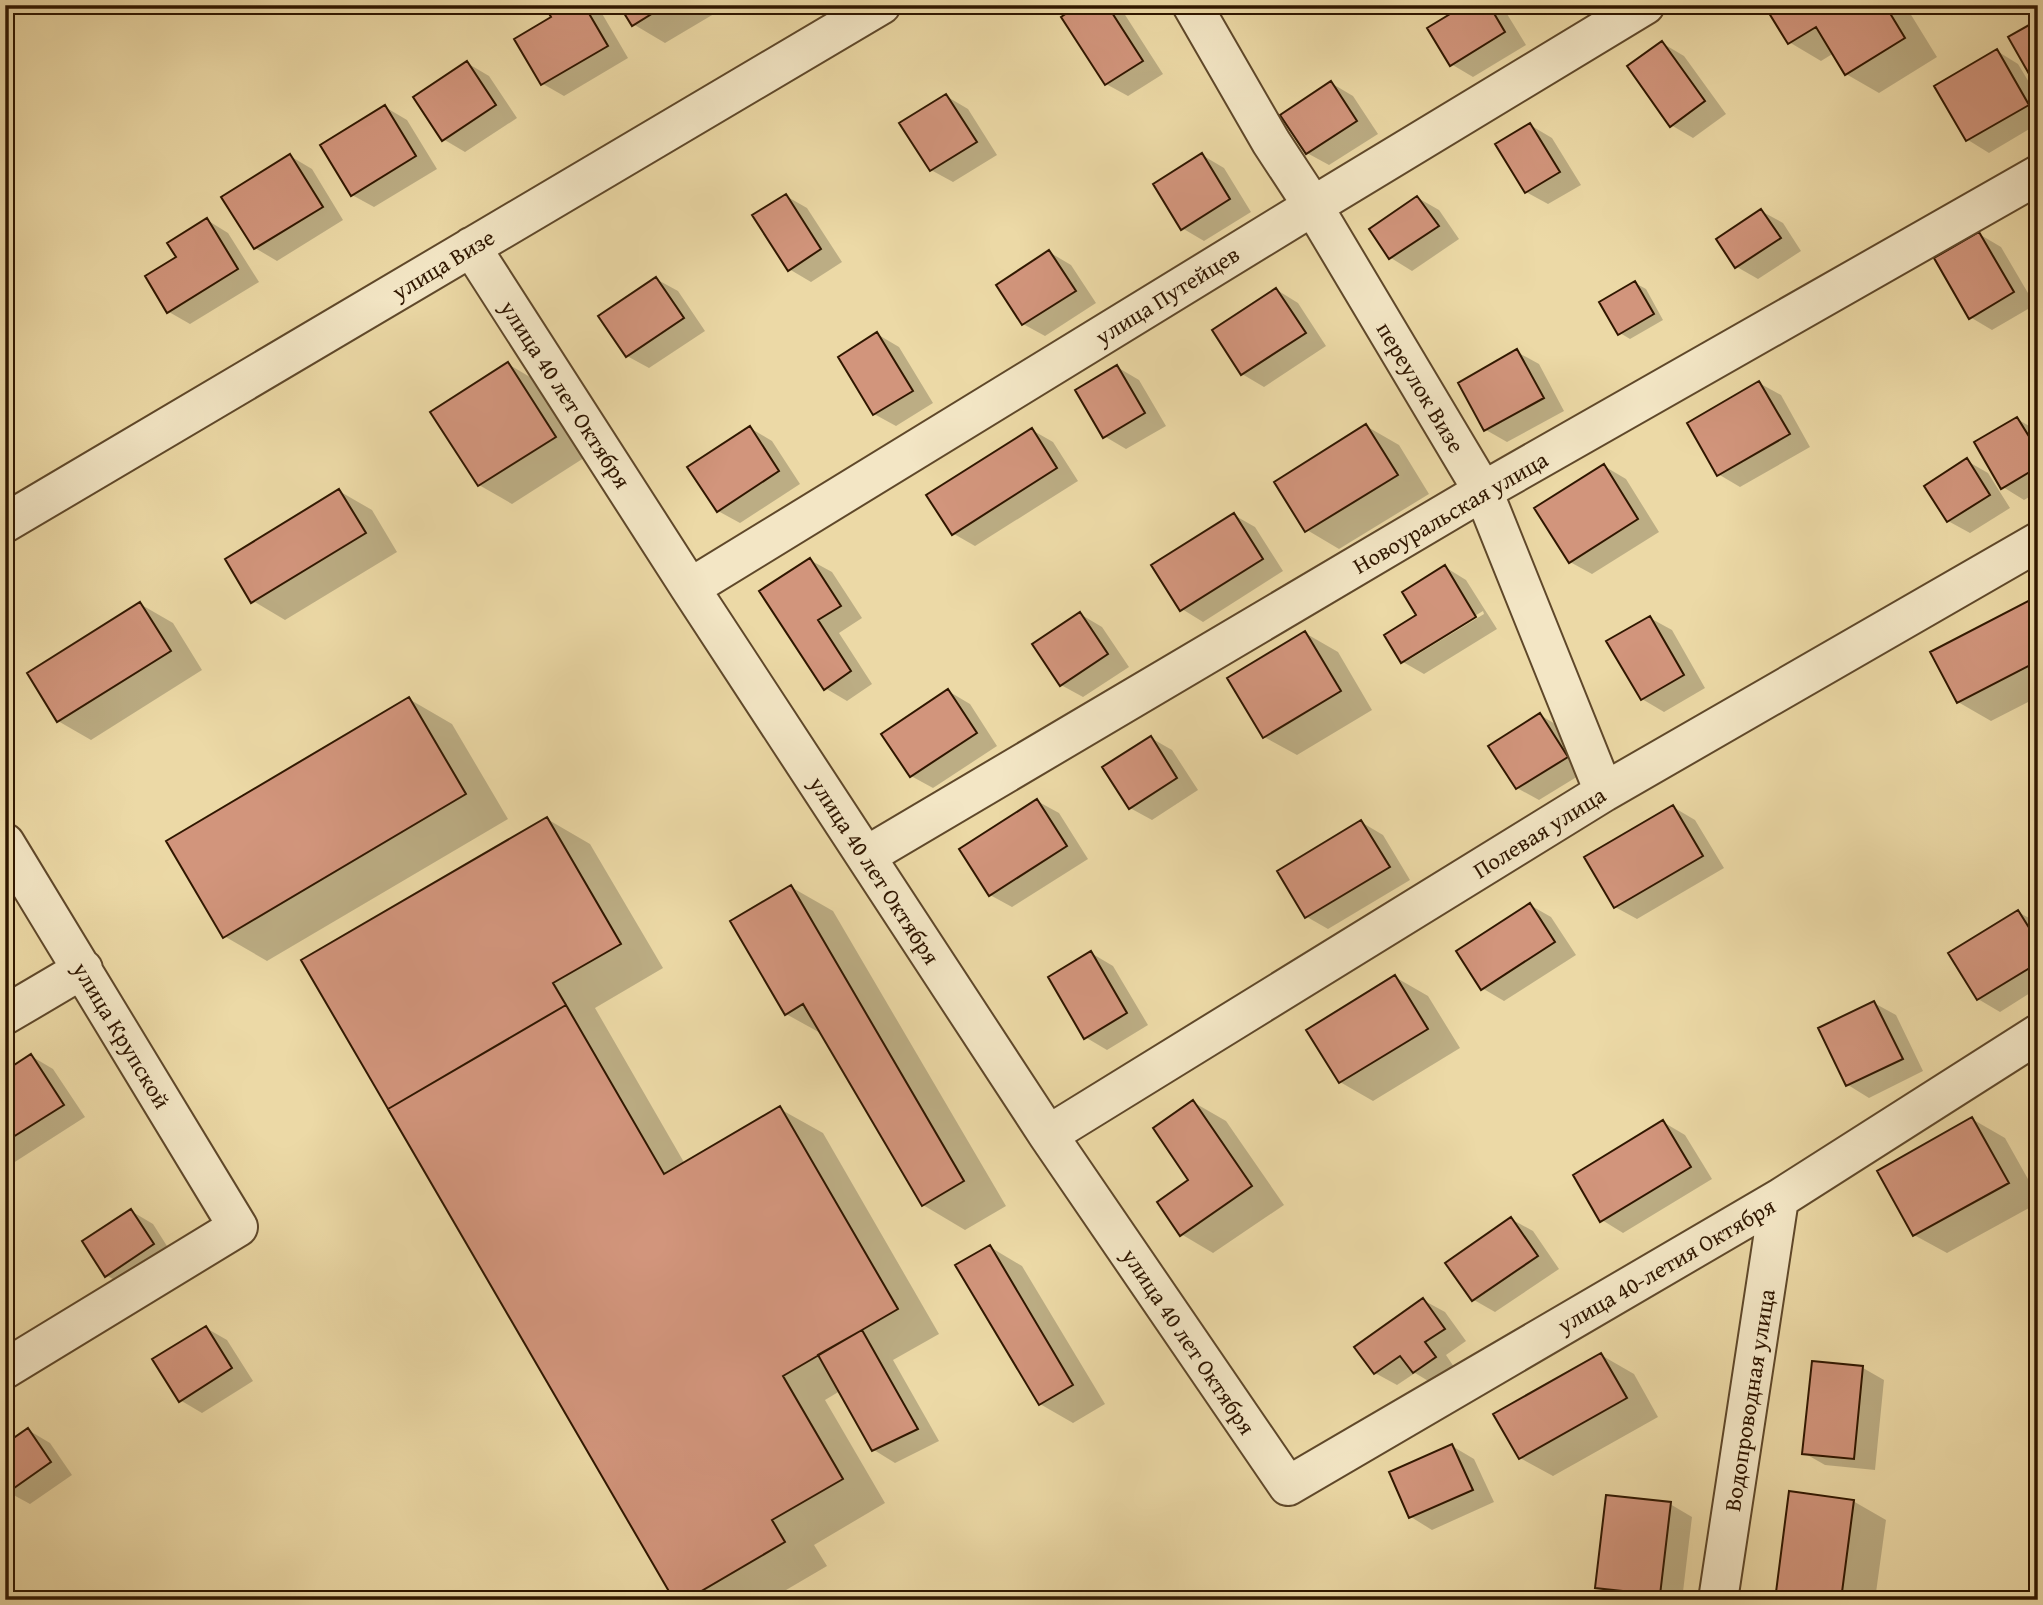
<svg xmlns="http://www.w3.org/2000/svg" width="2043" height="1605" viewBox="0 0 2043 1605" font-family="'Gentium Book Plus',serif">
<style>
.shadow{fill:#0003;fill-rule:evenodd}
.building{fill:#d2957c;stroke:#301700;stroke-width:2}
.lines{fill:none;stroke-linecap:round;stroke-linejoin:round}
.minor-casing{stroke:#5f482a;stroke-width:42}
.minor{stroke:#f3e6c5;stroke-width:38}
.labels{text-anchor:middle;dominant-baseline:central;stroke-width:5;stroke-linejoin:round;paint-order:stroke}
.street-label{font-size:23px;fill:#301700;stroke:#f3e6c5}
</style>
<rect width="100%" height="100%" fill="#ecd9a6"/>
<filter id="stains"><feTurbulence type="fractalNoise" baseFrequency=".00286" numOctaves="4"/><feColorMatrix values="0 0 0 0 .2 0 0 0 0 .09 0 0 0 0 .02 0 0 0 .5 -.17"/></filter>
<radialGradient id="worn" r=".72"><stop offset=".6" stop-color="#630" stop-opacity="0"/><stop offset="1" stop-color="#630" stop-opacity=".3"/></radialGradient>
<path class="shadow" d="M546 5H597L628 58 564 96 543 84 553 18Z
M621 5H729L665 43 633 24Z
M1082 5H1117L1120 7 1163 74 1128 96 1106 84Z
M1468 5H1498L1504 9 1526 45 1473 77 1451 64Z
M1766 5H1905L1937 57 1879 93 1846 74 1834 53 1821 61 1789 42Z
M1662 43 1684 56 1726 114 1693 138 1671 125Z
M1997 51 2018 64 2038 97V124L1989 153 1968 140 1936 87Z
M467 63 489 76 517 118 465 152 443 139Z
M1331 83 1353 96 1378 134 1329 165 1307 153Z
M946 96 968 109 997 155 953 182 931 170Z
M385 107 407 120 437 169 374 207 352 195Z
M1530 125 1552 138 1581 185 1548 204 1526 192Z
M1202 155 1224 168 1251 212 1204 241 1182 228Z
M290 156 312 169 343 220 277 261 255 248Z
M786 196 807 208 842 262 811 282 789 269Z
M1418 198 1439 210 1459 239 1412 271 1391 258 1371 230Z
M1761 211 1783 223 1801 251 1758 279 1737 267Z
M207 220 228 233 259 282 190 324 169 312Z
M1979 234 2001 247 2035 305 1992 330 1970 317Z
M1049 252 1071 265 1096 303 1045 336 1023 324Z
M656 279 678 291 705 331 649 368 627 356Z
M1635 283 1646 289 1663 320 1630 339 1620 333Z
M1277 290 1298 303 1326 346 1264 387 1242 374Z
M877 334 899 347 933 403 896 426 874 414Z
M1517 352 1539 364 1564 411 1507 442 1486 430Z
M508 364 540 383 587 456 512 504 479 485Z
M1117 367 1139 380 1166 426 1126 449 1104 436Z
M1759 383 1781 395 1810 447 1740 487 1718 474Z
M2017 419 2038 431V492L2024 500 2003 487Z
M1366 426 1399 445 1429 494 1339 549 1307 530Z
M750 428 772 441 800 484 740 523 718 511Z
M1032 430 1053 442 1078 481 975 546 954 534Z
M1967 461 1988 473 2010 508 1970 533 1948 521Z
M1604 466 1626 479 1659 532 1592 574 1570 562Z
M339 491 372 510 397 552 285 620 253 601Z
M1234 515 1255 527 1283 571 1203 622 1182 609Z
M810 560 832 572 862 618 839 633 872 684 847 701 825 688Z
M1445 567 1466 580 1497 629 1424 674 1403 662 1418 615ZM1483 611 1484 614 1410 659V655Z
M2032 601 2038 604V697L1991 721 1958 702Z
M140 604 173 623 202 670 91 740 58 721Z
M1080 614 1102 627 1129 667 1083 697 1061 685Z
M1650 618 1672 630 1705 688 1664 712 1642 699Z
M1305 633 1338 652 1372 710 1297 755 1264 737Z
M948 691 970 704 997 746 933 788 911 776Z
M409 699 452 724 508 819 267 961 224 936Z
M1540 715 1562 728 1588 770 1539 800 1517 788Z
M1151 738 1172 750 1198 790 1152 820 1130 808Z
M1037 801 1059 813 1088 859 1012 907 990 895Z
M1673 807 1695 820 1724 868 1637 919 1615 907Z
M547 819 590 844 663 968 595 1008 685 1164 780 1109 823 1133 939 1334 893 1360 939 1441 895 1463 874 1450 840 1391 825 1400 885 1503 814 1545 827 1566 769 1600H676L304 961Z
M1361 822 1383 835 1410 880 1328 929 1307 917Z
M791 887 833 911 1006 1206 965 1230 923 1205 824 1035 786 1014Z
M1530 905 1551 917 1576 955 1504 1001 1482 988Z
M2018 912 2038 923V988L2000 1012 1978 999Z
M1091 953 1113 966 1148 1025 1107 1050 1085 1037Z
M1395 977 1428 996 1460 1048 1373 1101 1340 1082Z
M1874 1003 1896 1015 1923 1071 1869 1098 1848 1085Z
M31 1056 53 1069 85 1117 7 1167 5 1166V1073Z
M1193 1102 1226 1121 1284 1205 1213 1253 1181 1234 1191 1181Z
M1972 1119 2005 1138 2038 1197V1203L1947 1253 1914 1235Z
M1663 1122 1685 1135 1712 1179 1623 1233 1602 1220Z
M131 1211 153 1224 174 1257 128 1288 106 1275Z
M1511 1219 1533 1231 1559 1269 1495 1312 1474 1300 1448 1263Z
M990 1247 1022 1266 1105 1404 1073 1423 1040 1404Z
M1423 1300 1445 1312 1466 1341 1446 1355 1456 1370 1435 1385 1415 1373 1397 1385 1375 1373Z
M206 1328 227 1340 253 1381 202 1413 180 1400Z
M1601 1355 1634 1374 1658 1417 1553 1476 1520 1458Z
M1863 1368 1884 1380 1875 1470 1825 1465 1804 1453Z
M28 1430 50 1443 72 1475 30 1504 8 1492Z
M1452 1446 1474 1459 1494 1502 1432 1530 1411 1517Z
M1853 1501 1886 1520 1875 1600H1777Z
M1670 1504 1692 1517 1682 1600 1619 1599 1597 1587Z"/>
<path class="building" d="M544 5H584L608 46 541 85 514 39 551 17Z
M619 5H666L632 26Z
M1079 5H1107L1143 61 1105 85 1061 17Z
M1465 5H1489L1505 32 1450 66 1427 28Z
M1764 5H1885L1905 38 1845 75 1816 27 1788 44Z
M2038 20V88H2037L2008 37Z
M1662 41 1705 101 1670 127 1627 66Z
M1997 49 2029 105 1966 141 1934 86Z
M467 61 496 105 442 141 413 97Z
M1331 81 1357 121 1306 154 1280 115Z
M946 94 977 142 930 171 899 123Z
M385 105 416 156 351 196 320 145Z
M1530 123 1560 172 1525 193 1495 144Z
M1202 153 1230 199 1181 230 1153 184Z
M290 154 323 207 254 249 221 197Z
M786 194 821 249 788 271 752 215Z
M1417 196 1439 226 1389 259 1369 229Z
M1761 209 1781 238 1735 268 1716 239Z
M207 218 238 269 167 313 145 276 176 257 167 243Z
M1979 232 2014 292 1969 319 1934 258Z
M1049 250 1076 291 1022 325 996 285Z
M656 277 684 318 626 357 598 316Z
M1635 281 1654 314 1618 335 1599 302Z
M1276 288 1306 333 1241 375 1212 330Z
M877 332 913 391 873 415 838 357Z
M1517 349 1544 398 1484 431 1458 383Z
M508 362 556 437 478 486 430 412Z
M1117 365 1145 413 1103 438 1075 390Z
M1759 381 1790 434 1717 476 1687 423Z
M2017 417 2038 451V467L2001 489 1974 442Z
M1366 424 1398 475 1305 532 1274 482Z
M750 426 779 471 717 512 687 467Z
M1032 428 1057 468 952 535 926 495Z
M1967 458 1990 495 1947 522 1924 486Z
M1604 464 1638 519 1569 563 1534 508Z
M339 489 366 533 251 603 225 559Z
M1234 513 1263 559 1180 611 1151 565Z
M810 558 841 606 818 620 851 671 824 690 759 591Z
M1445 565 1476 617 1401 663 1384 635 1416 615 1402 592Z
M2032 599 2038 610V661L1957 703 1930 652Z
M140 602 171 651 57 722 27 673Z
M1080 612 1108 654 1060 686 1032 644Z
M1650 616 1684 675 1641 700 1606 641Z
M1305 631 1341 691 1263 738 1227 678Z
M948 689 977 733 910 777 881 734Z
M409 697 466 794 223 938 166 841Z
M1540 713 1568 757 1516 789 1488 746Z
M1151 736 1177 778 1129 809 1102 767Z
M1037 799 1067 846 989 896 959 849Z
M1673 805 1703 856 1614 908 1584 857Z
M547 817 621 944 553 983 566 1005 388 1109 301 960Z
M1361 820 1390 867 1305 918 1277 871Z
M791 885 964 1181 922 1206 803 1004 785 1015 730 921Z
M1530 903 1555 942 1481 990 1456 951Z
M2018 910 2038 942V963L1977 1000 1948 953Z
M1091 951 1127 1013 1084 1039 1048 977Z
M1395 975 1428 1029 1339 1083 1306 1030Z
M1874 1001 1903 1059 1846 1086 1818 1028Z
M566 1005 664 1174 780 1106 898 1309 783 1376 843 1479 772 1520 785 1542 686 1600H674L388 1109Z
M31 1054 64 1105 5 1142V1071Z
M1193 1100 1252 1186 1180 1236 1157 1202 1188 1180 1153 1128Z
M1972 1117 2009 1183 1913 1236 1877 1171Z
M1663 1120 1691 1167 1600 1222 1573 1175Z
M131 1209 154 1244 105 1277 82 1241Z
M1511 1217 1538 1256 1472 1301 1445 1263Z
M990 1245 1073 1385 1039 1405 955 1265Z
M1423 1298 1445 1329 1425 1342 1436 1357 1413 1373 1400 1356 1374 1374 1354 1347Z
M206 1326 232 1368 179 1402 152 1359Z
M862 1330 918 1429 872 1451 818 1355Z
M1601 1353 1627 1398 1519 1459 1493 1414Z
M1812 1361 1863 1366 1854 1459 1802 1454Z
M28 1428 51 1462 7 1493 5 1491V1444Z
M1452 1444 1473 1490 1409 1518 1389 1472Z
M1789 1491 1854 1500 1841 1600H1775Z
M1606 1495 1671 1502 1660 1595 1595 1588Z"/>
<g class="lines">
<defs>
<path id="minor" d="M1192 5 1271 142 1313 206 1483 491 1604 792
M471 247 690 588 1048 1135 1288 1486 1779 1199 2038 1034
M5 523 881 5
M690 588 1313 206 1645 5
M5 843 238 1227 5 1369
M866 856 1483 491 2038 175
M5 1015 83 969
M1048 1135 1604 792 2038 542
M1718 1600 1779 1199"/>
</defs>
<use href="#minor" class="minor-casing"/>
<use href="#minor" class="minor"/>
</g>
<g class="labels">
<g class="street-label">
<text transform="translate(443 264) rotate(-31)">улица Визе</text>
<text transform="translate(1167 295) rotate(-32)">улица Путейцев</text>
<text transform="translate(1421 387) rotate(59)">переулок Визе</text>
<text transform="translate(566 394) rotate(57)">улица 40 лет Октября</text>
<text transform="translate(1450 512) rotate(-30)">Новоуральская улица</text>
<text transform="translate(1539 832) rotate(-32)">Полевая улица</text>
<text transform="translate(875 870) rotate(57)">улица 40 лет Октября</text>
<text transform="translate(122 1035) rotate(59)">улица Крупской</text>
<text transform="translate(1666 1265) rotate(-30)">улица 40-летия Октября</text>
<text transform="translate(1189 1341) rotate(56)">улица 40 лет Октября</text>
<text transform="translate(1749 1400) rotate(-81)">Водопроводная улица</text>
</g>
</g>
<rect width="2043" height="1605" fill="none" stroke="#ecd9a6" stroke-width="28"/>
<rect x="7" y="7" width="2029" height="1591" fill="none" stroke="#301700" stroke-width="3.5"/>
<rect x="14" y="14" width="2015" height="1577" fill="none" stroke="#301700" stroke-width="2"/>
<rect width="100%" height="100%" filter="url(#stains)"/>
<rect width="100%" height="100%" fill="url(#worn)"/>
</svg>
